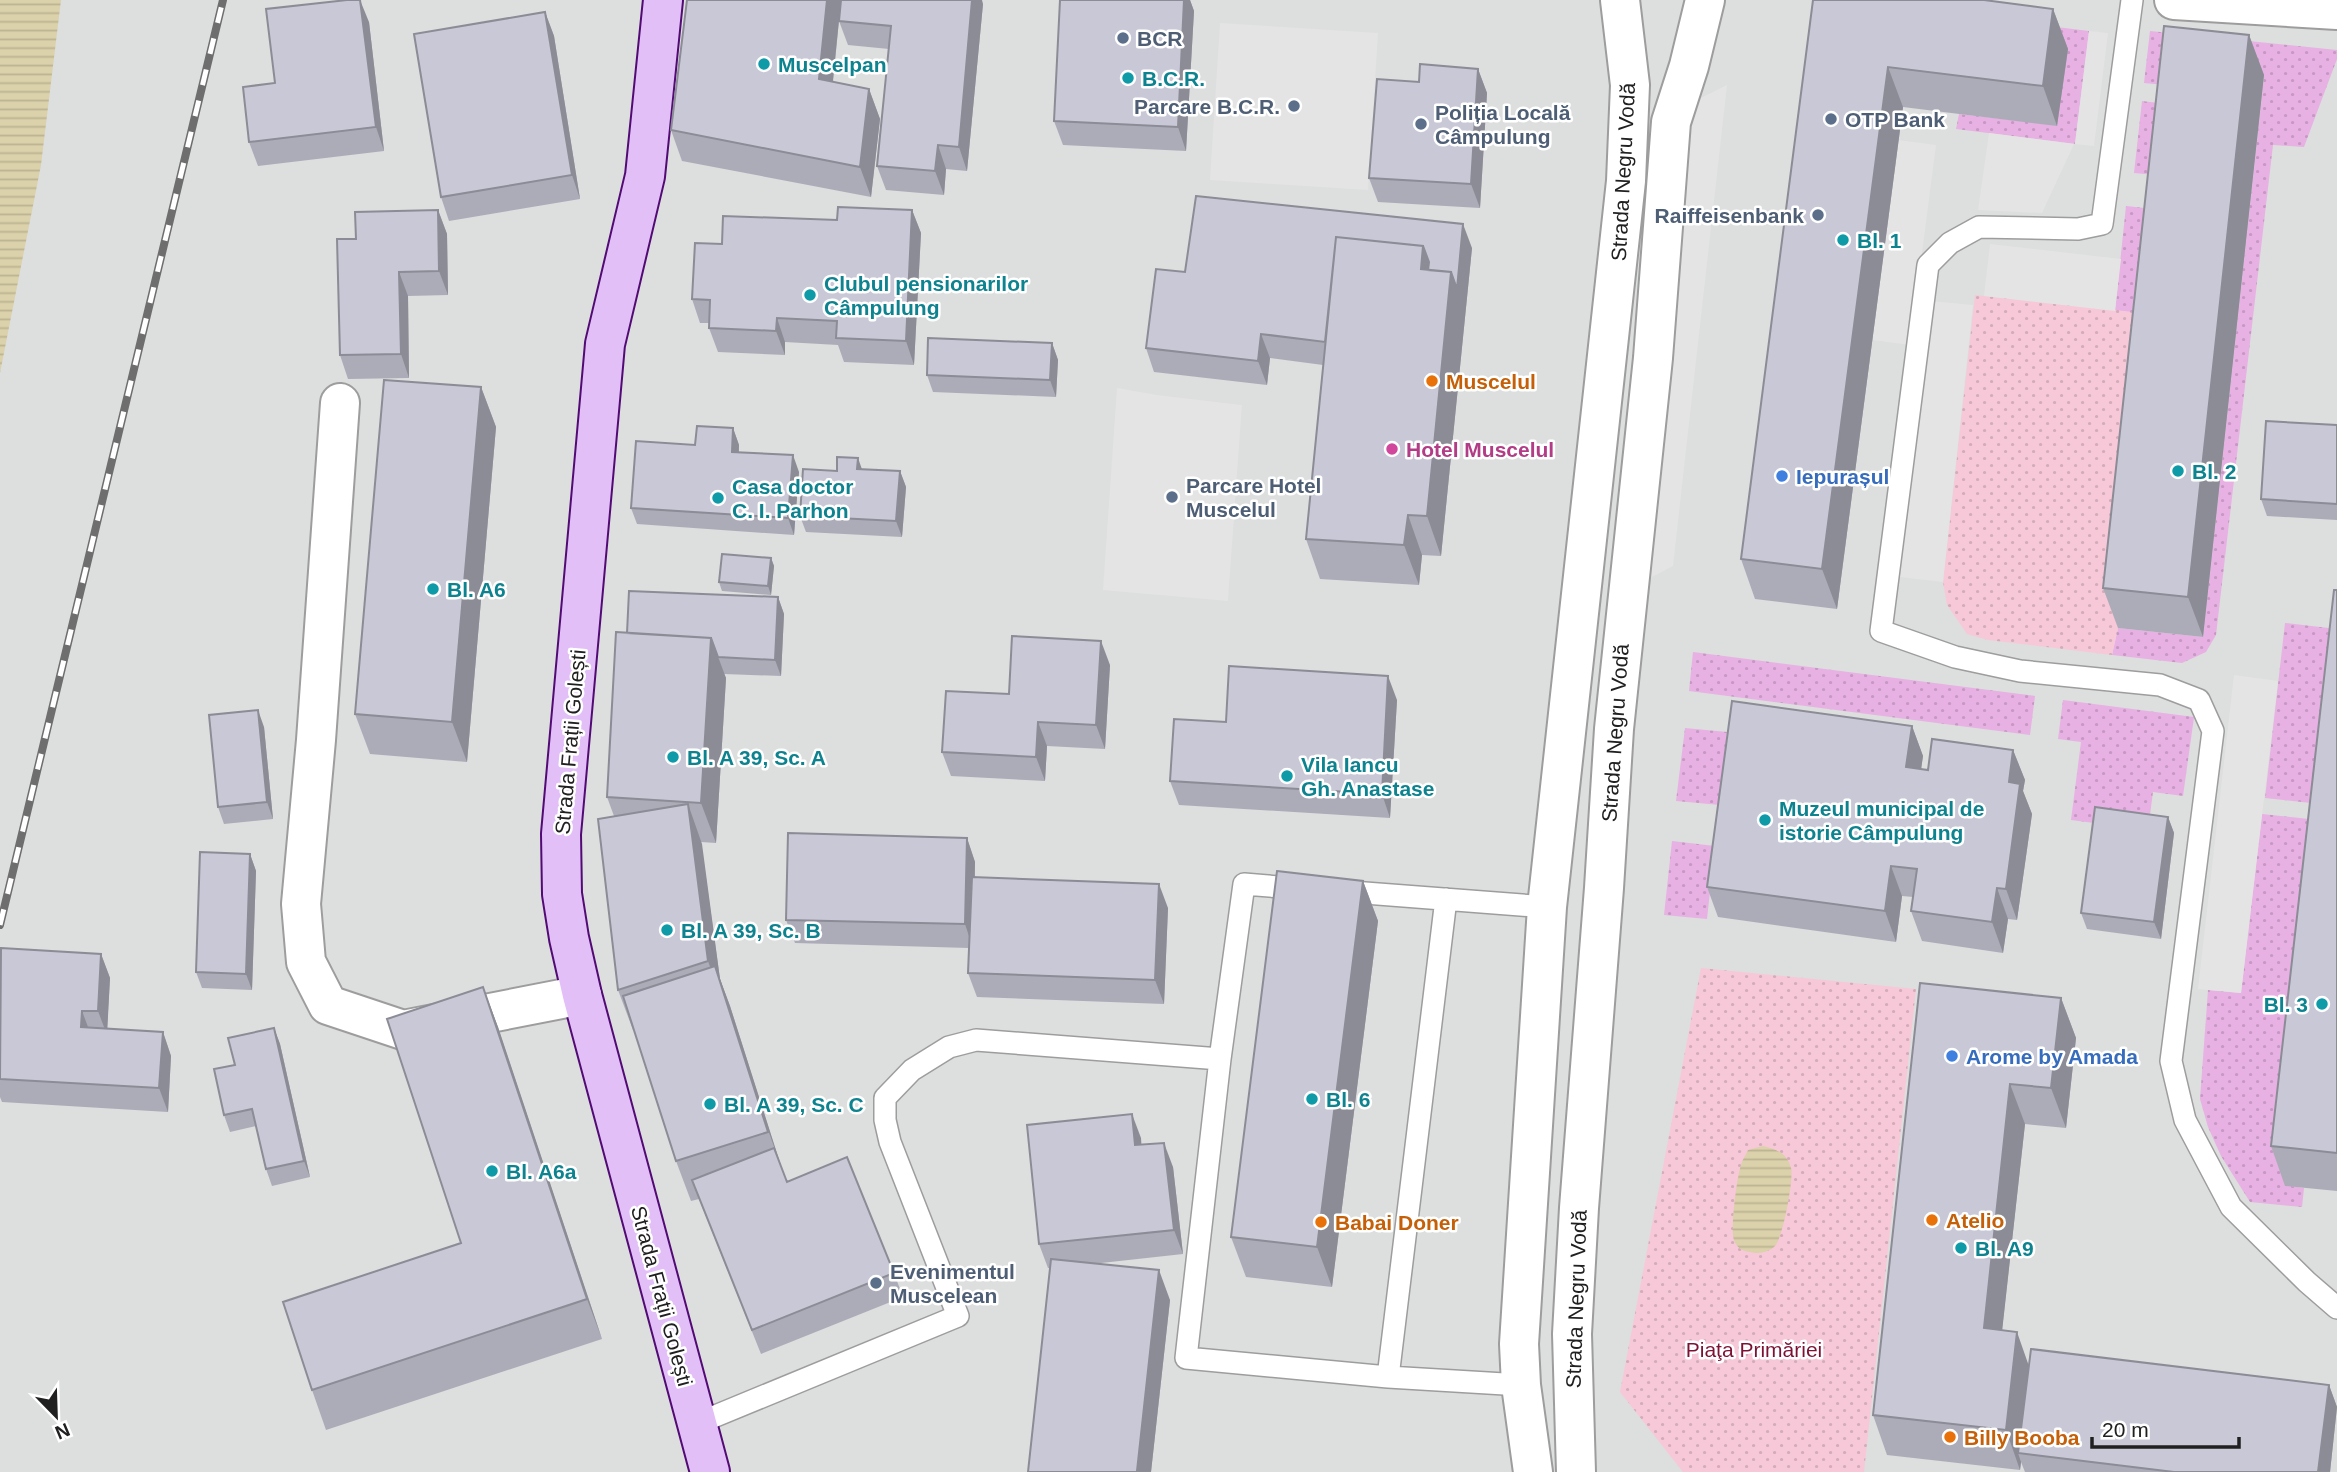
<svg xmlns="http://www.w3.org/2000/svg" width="2337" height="1472" viewBox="0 0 2337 1472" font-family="Helvetica,sans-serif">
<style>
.residential{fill:#dddede}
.grass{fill:url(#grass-dots)}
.park{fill:url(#park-dots)}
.parking{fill:#e4e4e4}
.water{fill:url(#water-rules)}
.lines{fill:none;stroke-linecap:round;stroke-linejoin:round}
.service-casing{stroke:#9d9d9d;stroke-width:24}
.minor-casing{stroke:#9d9d9d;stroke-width:42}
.tertiary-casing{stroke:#9d9d9d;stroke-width:42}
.secondary-casing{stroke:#520b74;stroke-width:42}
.service{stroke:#fff;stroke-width:21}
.minor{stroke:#fff;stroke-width:38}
.tertiary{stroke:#fff;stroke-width:38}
.secondary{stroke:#e2bff7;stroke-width:38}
.rail-casing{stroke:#6e6e6e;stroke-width:8}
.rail{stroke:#fff;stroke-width:5;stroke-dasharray:16;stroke-linecap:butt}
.wall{fill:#acacb9}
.shaded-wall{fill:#8c8c96}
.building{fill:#c8c8d7;stroke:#8c8c96;stroke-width:2}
.service-dot{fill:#5c6f8a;stroke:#fff;stroke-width:2.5}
.culture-dot{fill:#0f9aa8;stroke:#fff;stroke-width:2.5}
.food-dot{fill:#e8710a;stroke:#fff;stroke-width:2.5}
.hotel-dot{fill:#d1479c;stroke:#fff;stroke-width:2.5}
.shop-dot{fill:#3f7fe0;stroke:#fff;stroke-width:2.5}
.labels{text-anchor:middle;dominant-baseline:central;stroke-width:5;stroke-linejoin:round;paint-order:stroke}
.service-label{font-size:21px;font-weight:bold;fill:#4e5e75;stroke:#fff;text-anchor:start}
.culture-label{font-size:21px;font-weight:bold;fill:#0d838f;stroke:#fff;text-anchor:start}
.street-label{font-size:21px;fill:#202020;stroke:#fff}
.food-label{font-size:21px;font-weight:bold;fill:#c56008;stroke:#fff;text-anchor:start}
.hotel-label{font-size:21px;font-weight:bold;fill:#b23c85;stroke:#fff;text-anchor:start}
.shop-label{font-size:21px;font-weight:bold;fill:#366cbe;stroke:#fff;text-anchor:start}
.park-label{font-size:21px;fill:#7b1236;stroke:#fff}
</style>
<defs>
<pattern id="grass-dots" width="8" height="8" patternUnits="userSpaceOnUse" patternTransform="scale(1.75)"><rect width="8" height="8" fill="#e7b1e3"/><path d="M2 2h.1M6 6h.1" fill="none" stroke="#c698c2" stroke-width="1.8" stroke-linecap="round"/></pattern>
<pattern id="park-dots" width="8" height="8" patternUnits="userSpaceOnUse" patternTransform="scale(1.75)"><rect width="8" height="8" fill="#f7c8d8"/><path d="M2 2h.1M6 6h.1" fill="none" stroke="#d3acb9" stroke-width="1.8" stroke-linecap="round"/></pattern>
<pattern id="water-rules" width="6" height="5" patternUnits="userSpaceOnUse" patternTransform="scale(1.75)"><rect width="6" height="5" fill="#dbd1aa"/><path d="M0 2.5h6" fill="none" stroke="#bcb392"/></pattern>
</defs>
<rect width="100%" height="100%" fill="#eae7f0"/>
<path class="residential" d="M0 0H2337V1472H0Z"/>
<path class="grass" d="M1841 0 2089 31 2075 144 1956 129 1959 114 2057 125Z
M2150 31 2337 50V59L2304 147 2273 145 2216 635 2206 652 2182 663 2112 655 2118 628 2203 637 2264 76 2176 86 2144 83Z
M2142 101 2175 105 2167 176 2134 173Z
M2126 206 2163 210 2152 314 2115 311Z
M2285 623 2337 629V736L2329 805 2265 798Z
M1693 652 2035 696 2030 735 1689 691Z
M2063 700 2194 717 2183 796 2153 792 2148 830 2071 820 2081 742 2058 739Z
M1685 728 1727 732 1720 805 1676 801Z
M2262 814 2327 821 2285 1185 2304 1188 2302 1207 2250 1202 2221 1156 2208 1127 2200 1099 2208 990 2241 993Z
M1672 841 1715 846 1707 919 1664 915Z"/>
<path class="park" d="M1975 295 2152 314 2118 628 2112 655 1988 640 1967 634 1947 605 1943 582Z
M1701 968 1916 989 1864 1472H1683L1620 1392Z"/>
<path class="parking" d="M1220 23 1378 33 1368 190 1210 180Z
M2089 31 2108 33 2094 146 2074 144 2042 213 1978 210 1989 133 2075 144Z
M1727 85 1673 566 1642 582 1691 103Z
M1898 140 1936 145 1910 345 1872 340Z
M1990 244 2121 259 2115 311 1984 296Z
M1931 301 1973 305 1943 582 1900 577Z
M1117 388 1157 395 1242 405 1228 601 1103 590Z
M2234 675 2278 681 2241 993 2198 989Z"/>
<path class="water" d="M0 0H61L41 165 0 373Z
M1763 1146C1776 1149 1787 1153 1791 1168 1794 1178 1783 1238 1775 1246 1768 1253 1758 1254 1750 1252 1742 1251 1737 1248 1734 1240 1730 1230 1737 1176 1741 1165 1742 1160 1746 1155 1748 1150Z"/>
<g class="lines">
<defs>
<path id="service" d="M2132 0 2102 224 2078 229 1979 227 1950 243 1928 265 1881 631 1955 657 2020 671 2160 685 2199 700 2213 731 2171 1061 2185 1120 2231 1207 2307 1282 2337 1308
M1304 889 1244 884 1220 1059 1186 1358 1388 1377 1521 1385
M1339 891 1547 907
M1388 1377 1446 899
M696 1424 958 1316 890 1142 885 1120V1098L912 1070 949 1047 976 1040 1220 1059"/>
<path id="minor" d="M340 403 316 740 301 904 306 962 328 1005 403 1030 582 995"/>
<path id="tertiary" d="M2174 0 2337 10
M1533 1472 1521 1385 1519 1344 1547 907 1626 181 1630 85 1620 0
M1576 1472 1572 1334 1579 1208 1604 888 1614 729 1653 358 1671 122 1689 66 1705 0"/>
<path id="secondary" d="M663 0 645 176 605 344 561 834 562 894 569 938 582 995 710 1472"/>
</defs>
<use href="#service" class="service-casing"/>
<use href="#minor" class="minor-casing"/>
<use href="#tertiary" class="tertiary-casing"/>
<use href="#secondary" class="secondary-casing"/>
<use href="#service" class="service"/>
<use href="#minor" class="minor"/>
<use href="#tertiary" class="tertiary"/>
<use href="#secondary" class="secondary"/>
<defs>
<path id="rail" d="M0 925 223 0"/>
</defs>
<use href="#rail" class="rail-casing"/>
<use href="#rail" class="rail"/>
</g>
<path class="wall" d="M841 0 833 82 869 89 880 119 871 197 682 161 671 130Z
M1060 0H1190L1194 11 1186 151 1063 145 1054 121Z
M1813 0 2053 9 2068 49 2057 126 1903 107 1837 609 1755 599 1741 559Z
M983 4 967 171 946 169 944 195 886 190 877 166 889 49 848 45 839 21Z
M545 12 554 36 580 199 449 221 441 197Z
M369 22 384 151 258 166 249 142 275 83Z
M2249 35 2264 75 2203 637 2118 628 2103 588Z
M1478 69 1487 93 1480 208 1378 202 1369 178 1419 82Z
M438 210 447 234 448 295 408 296 409 378 348 379 340 355 356 239Z
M912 210 921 233 914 365 844 362 838 345 785 342V355L718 352 709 328V323H700L692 299 722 244 837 220Z
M1472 248 1441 556 1422 555 1419 585 1320 579 1306 539 1323 365 1270 358 1267 385 1154 372 1146 348 1185 272Z
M1052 343 1058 360 1056 397 933 392 927 375Z
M481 387 496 427 467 762 370 754 355 714Z
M2337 425V520L2267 516 2261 499Z
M733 428 739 445V452L799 472 794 535 637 524 631 508 695 445Z
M861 469 900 471 906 487 902 537 806 532 800 516 837 471Z
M771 558 774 566 771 595 722 591 719 582Z
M2337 590V1191L2285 1186 2271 1146Z
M778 597 784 614 781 676 724 674 726 678 716 843 701 842 720 979 730 1006 780 1164 787 1182 894 1273 903 1297 761 1354 699 1199 691 1201 676 1161 634 1029 633 1030 618 990 614 816 607 797 627 633Z
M1110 665 1105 749 1047 746 1045 781 951 776 942 752 1009 694Z
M1397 700 1390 818 1179 805 1170 781 1226 722Z
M1912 726 1923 756 1921 769 1928 770 2013 750 2025 780 2023 791 2032 814 2017 920 2008 919 2003 953 1922 941 1911 911 1913 897 1902 896 1896 942 1718 917 1707 887Z
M264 727 273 819 224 824 218 807Z
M2168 817 2174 833 2161 939 2087 929 2081 913Z
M967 838 975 862V877L1168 908 1164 1004 977 997 968 973 969 948 795 943 786 920Z
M250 854 256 871 252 990 202 988 196 972Z
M1363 881 1378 921 1332 1287 1246 1277 1231 1237Z
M101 954 110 978 107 1029 163 1032 171 1056 168 1112 2 1102 0 1097V963Z
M1920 983 2061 998 2076 1038 2066 1128 2025 1124 2002 1330 2029 1365 2329 1385 2337 1407 2330 1472H2025L2021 1462 2020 1470 1887 1455 1873 1415Z
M483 987 498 1027 602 1339 326 1430 312 1390 461 1243Z
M274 1028 280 1044 310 1177 272 1186 266 1169 256 1126 230 1132 224 1115Z
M1141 1138V1145L1173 1167 1183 1254 1092 1264 1170 1300 1151 1472H1028L1050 1268H1048L1039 1244Z"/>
<path class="shaded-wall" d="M360 0 369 22 384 151 376 127Z
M827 0H841L830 109 819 79Z
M972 0H982L983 4 967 171 959 147Z
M1184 0H1190L1194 11 1186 151 1178 127Z
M2053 9 2068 49 2057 126 2043 86Z
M545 12 554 36 580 199 572 175Z
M2249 35 2264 75 2203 637 2188 597Z
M1888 67 1903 107 1837 609 1822 569Z
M1478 69 1487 93 1480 208 1471 184Z
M869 89 880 119 871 197 860 167Z
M938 145 946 169 944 195 935 171Z
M438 210 447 234 448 295 439 271Z
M912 210 921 233 914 365 906 341Z
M1463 224 1472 248 1441 556 1427 516 1451 272Z
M1423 246 1438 286 1421 269Z
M399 272 408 296 409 378 401 354Z
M777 318 785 342V355L776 331Z
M1261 334 1270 358 1267 385 1258 361Z
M1052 343 1058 360 1056 397 1050 380Z
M481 387 496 427 467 762 452 722Z
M733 428 739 445 738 468 732 452Z
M793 455 799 472 794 535 788 518Z
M858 458 864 475 857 469Z
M900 471 906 487 902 537 896 521Z
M1408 515 1422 555 1419 585 1404 545Z
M771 558 774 566 771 595 768 586Z
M778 597 784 614 781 676 775 660Z
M711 638 726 678 716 843 701 803Z
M1101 641 1110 665 1105 749 1096 725Z
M1388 676 1397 700 1390 818 1382 794Z
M258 710 264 727 273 819 267 802Z
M1038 722 1047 746 1045 781 1036 757Z
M1912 726 1923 756 1917 798 1906 767Z
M2013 750 2025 780 2023 791 2032 814 2017 920 2006 889 2009 782Z
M688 804 702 844 720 979 730 1006 783 1172 708 961Z
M2168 817 2174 833 2161 939 2154 922Z
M967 838 975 862 973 948 965 924Z
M250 854 256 871 252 990 246 974Z
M1891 866 1902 896 1896 942 1885 911Z
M1363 881 1378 921 1332 1287 1317 1247Z
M1159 884 1168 908 1164 1004 1155 980Z
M1997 888 2008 919 2003 953 1992 922Z
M101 954 110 978 107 1035 98 1011Z
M483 987 498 1027 602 1339 587 1299Z
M2061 998 2076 1038 2066 1128 2051 1088Z
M82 1011 91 1035 81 1027Z
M274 1028 280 1044 310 1177 304 1161Z
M163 1032 171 1056 168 1112 159 1088Z
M2010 1084 2025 1124 1998 1368 1984 1328Z
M1132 1114 1141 1138 1143 1169 1135 1145Z
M1164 1143 1173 1167 1183 1254 1174 1230Z
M1159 1270 1170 1300 1151 1472H1137Z
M2017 1332 2031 1372 2018 1453 2021 1462 2020 1470 2006 1430Z
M2329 1385 2337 1407 2330 1472H2318Z"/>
<path class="building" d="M347 0H360L376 127 249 142 243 87 275 83 266 9Z
M687 0H827L819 79 869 89 860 167 671 130Z
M841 0H972L959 147 938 145 935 171 877 166 891 26 839 21Z
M1060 0H1184L1178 127 1054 121Z
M1813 0H1984L2053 9 2043 86 1888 67 1822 569 1741 559Z
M545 12 572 175 441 197 414 34Z
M2164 26 2249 35 2188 597 2103 588Z
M1420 64 1478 69 1471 184 1369 178 1377 79 1419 82Z
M1196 196 1463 224 1457 289 1451 272 1428 270 1429 262 1423 246 1336 237 1325 342 1261 334 1258 361 1146 348 1156 269 1185 272Z
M838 207 912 210 906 341 836 338 837 321 777 318 776 331 709 328 710 300 692 299 695 243 722 244 723 216 837 220Z
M438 210 439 271 399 272 401 354 340 355 337 239H356L355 212Z
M1336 237 1423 246 1421 269 1451 272 1427 516 1408 515 1404 545 1306 539Z
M928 338 1052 343 1050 380 927 375Z
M384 380 481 387 452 722 355 714Z
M2266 421 2337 425V504L2261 499Z
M697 426 733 428 732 452 793 455 788 518 631 508 636 441 695 445Z
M837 457 858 458 857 469 900 471 896 521 800 516 803 469 837 471Z
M722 554 771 558 768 586 719 582Z
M2334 590H2337V1153L2271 1146Z
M629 591 778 597 775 660 718 657 711 638 627 633Z
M616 632 711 638 701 803 607 797Z
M1012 636 1101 641 1096 725 1038 722 1036 757 942 752 946 691 1009 694Z
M1229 666 1388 676 1382 794 1170 781 1174 719 1226 722Z
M1732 701 1912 726 1906 767 1928 770 1932 739 2013 750 2009 782 2020 784 2006 889 1997 888 1992 922 1911 911 1917 869 1891 866 1885 911 1707 887Z
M258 710 267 802 218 807 209 715Z
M688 804 708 961 618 990 598 819Z
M2095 807 2168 817 2154 922 2081 913Z
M788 833 967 838 965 924 786 920Z
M200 852 250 854 246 974 196 972Z
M1277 871 1363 881 1317 1247 1231 1237Z
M972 877 1159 884 1155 980 968 973Z
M1 948 101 954 98 1011H82L81 1027 163 1032 159 1088 0 1079Z
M715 966 768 1132 676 1161 623 996Z
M1920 983 2061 998 2051 1088 2010 1084 1984 1328 2017 1332 2006 1430 1873 1415Z
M483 987 587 1299 312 1390 283 1302 461 1243 387 1019Z
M274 1028 304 1161 266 1169 252 1109 224 1115 214 1069 235 1065 228 1038Z
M1132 1114 1135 1145 1164 1143 1174 1230 1039 1244 1027 1125Z
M774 1148 787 1182 847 1157 894 1273 752 1330 692 1180Z
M1051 1259 1159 1270 1137 1471 1145 1472H1028Z
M2031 1349 2329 1385 2318 1472H2174L2018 1453Z"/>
<g class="service-dot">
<circle cx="1123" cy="38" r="7"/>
<circle cx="1294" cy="106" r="7"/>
<circle cx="1831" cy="119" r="7"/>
<circle cx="1421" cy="124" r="7"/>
<circle cx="1818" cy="215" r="7"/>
<circle cx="1172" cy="497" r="7"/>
<circle cx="876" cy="1283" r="7"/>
</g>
<g class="culture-dot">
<circle cx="764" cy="64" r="7"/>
<circle cx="1128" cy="78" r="7"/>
<circle cx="1843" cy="240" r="7"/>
<circle cx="810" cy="295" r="7"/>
<circle cx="2178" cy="471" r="7"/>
<circle cx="718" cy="498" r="7"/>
<circle cx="433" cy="589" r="7"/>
<circle cx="673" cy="757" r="7"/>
<circle cx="1287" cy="776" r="7"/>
<circle cx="1765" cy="820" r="7"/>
<circle cx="667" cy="930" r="7"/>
<circle cx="2322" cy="1004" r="7"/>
<circle cx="1312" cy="1099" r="7"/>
<circle cx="710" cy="1104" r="7"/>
<circle cx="492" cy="1171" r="7"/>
<circle cx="1961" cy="1248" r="7"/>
</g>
<g class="food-dot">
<circle cx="1432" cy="381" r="7"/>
<circle cx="1932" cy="1220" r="7"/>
<circle cx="1321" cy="1222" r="7"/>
<circle cx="1950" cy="1437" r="7"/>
</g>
<circle class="hotel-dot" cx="1392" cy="449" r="7"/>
<g class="shop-dot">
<circle cx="1782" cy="476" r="7"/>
<circle cx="1952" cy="1056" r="7"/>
</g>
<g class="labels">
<g class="service-label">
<text x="1137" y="38">BCR</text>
<text x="1280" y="106" text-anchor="end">Parcare B.C.R.</text>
<text x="1435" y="112">Poliția Locală<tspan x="1435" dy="24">Câmpulung</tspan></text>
<text x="1845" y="119">OTP Bank</text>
<text x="1804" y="215" text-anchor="end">Raiffeisenbank</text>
<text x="1186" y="485">Parcare Hotel<tspan x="1186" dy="24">Muscelul</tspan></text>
<text x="890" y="1271">Evenimentul<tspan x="890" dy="24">Muscelean</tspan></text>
</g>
<g class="culture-label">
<text x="778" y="64">Muscelpan</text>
<text x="1142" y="78">B.C.R.</text>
<text x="1857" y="240">Bl. 1</text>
<text x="824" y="283">Clubul pensionarilor<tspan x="824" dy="24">Câmpulung</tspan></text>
<text x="2192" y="471">Bl. 2</text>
<text x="732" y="486">Casa doctor<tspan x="732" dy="24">C. I. Parhon</tspan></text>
<text x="447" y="589">Bl. A6</text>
<text x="687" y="757">Bl. A 39, Sc. A</text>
<text x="1301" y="764">Vila Iancu<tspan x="1301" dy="24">Gh. Anastase</tspan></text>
<text x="1779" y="808">Muzeul municipal de<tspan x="1779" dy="24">istorie Câmpulung</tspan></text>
<text x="681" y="930">Bl. A 39, Sc. B</text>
<text x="2308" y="1004" text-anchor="end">Bl. 3</text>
<text x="1326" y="1099">Bl. 6</text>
<text x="724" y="1104">Bl. A 39, Sc. C</text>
<text x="506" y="1171">Bl. A6a</text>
<text x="1975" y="1248">Bl. A9</text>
</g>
<g class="street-label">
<text transform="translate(1623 172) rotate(-87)">Strada Negru Vodă</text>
<text transform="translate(1615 733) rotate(-86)">Strada Negru Vodă</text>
<text transform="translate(570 742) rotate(-85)">Strada Frații Golești</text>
<text transform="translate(662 1296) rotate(75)">Strada Frații Golești</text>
<text transform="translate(1576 1299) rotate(-88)">Strada Negru Vodă</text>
</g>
<g class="food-label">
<text x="1446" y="381">Muscelul</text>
<text x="1946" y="1220">Atelio</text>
<text x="1335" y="1222">Babai Doner</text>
<text x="1964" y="1437">Billy Booba</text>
</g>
<g class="hotel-label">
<text x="1406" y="449">Hotel Muscelul</text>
</g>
<g class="shop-label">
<text x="1796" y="476">Iepurașul</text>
<text x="1966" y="1056">Arome by Amada</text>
</g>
<g class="park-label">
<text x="1754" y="1349">Piaţa Primăriei</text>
</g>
</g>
<g transform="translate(56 1416) rotate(157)" stroke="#ffffff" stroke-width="5" paint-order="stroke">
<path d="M0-5L12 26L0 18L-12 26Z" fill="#202020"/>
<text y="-10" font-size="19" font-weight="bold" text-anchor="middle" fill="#202020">N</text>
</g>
<path d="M2092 1437v10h147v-10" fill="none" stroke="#202020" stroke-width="3.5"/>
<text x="2102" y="1437" font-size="21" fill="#202020" stroke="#ffffff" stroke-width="5" paint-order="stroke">20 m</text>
</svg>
